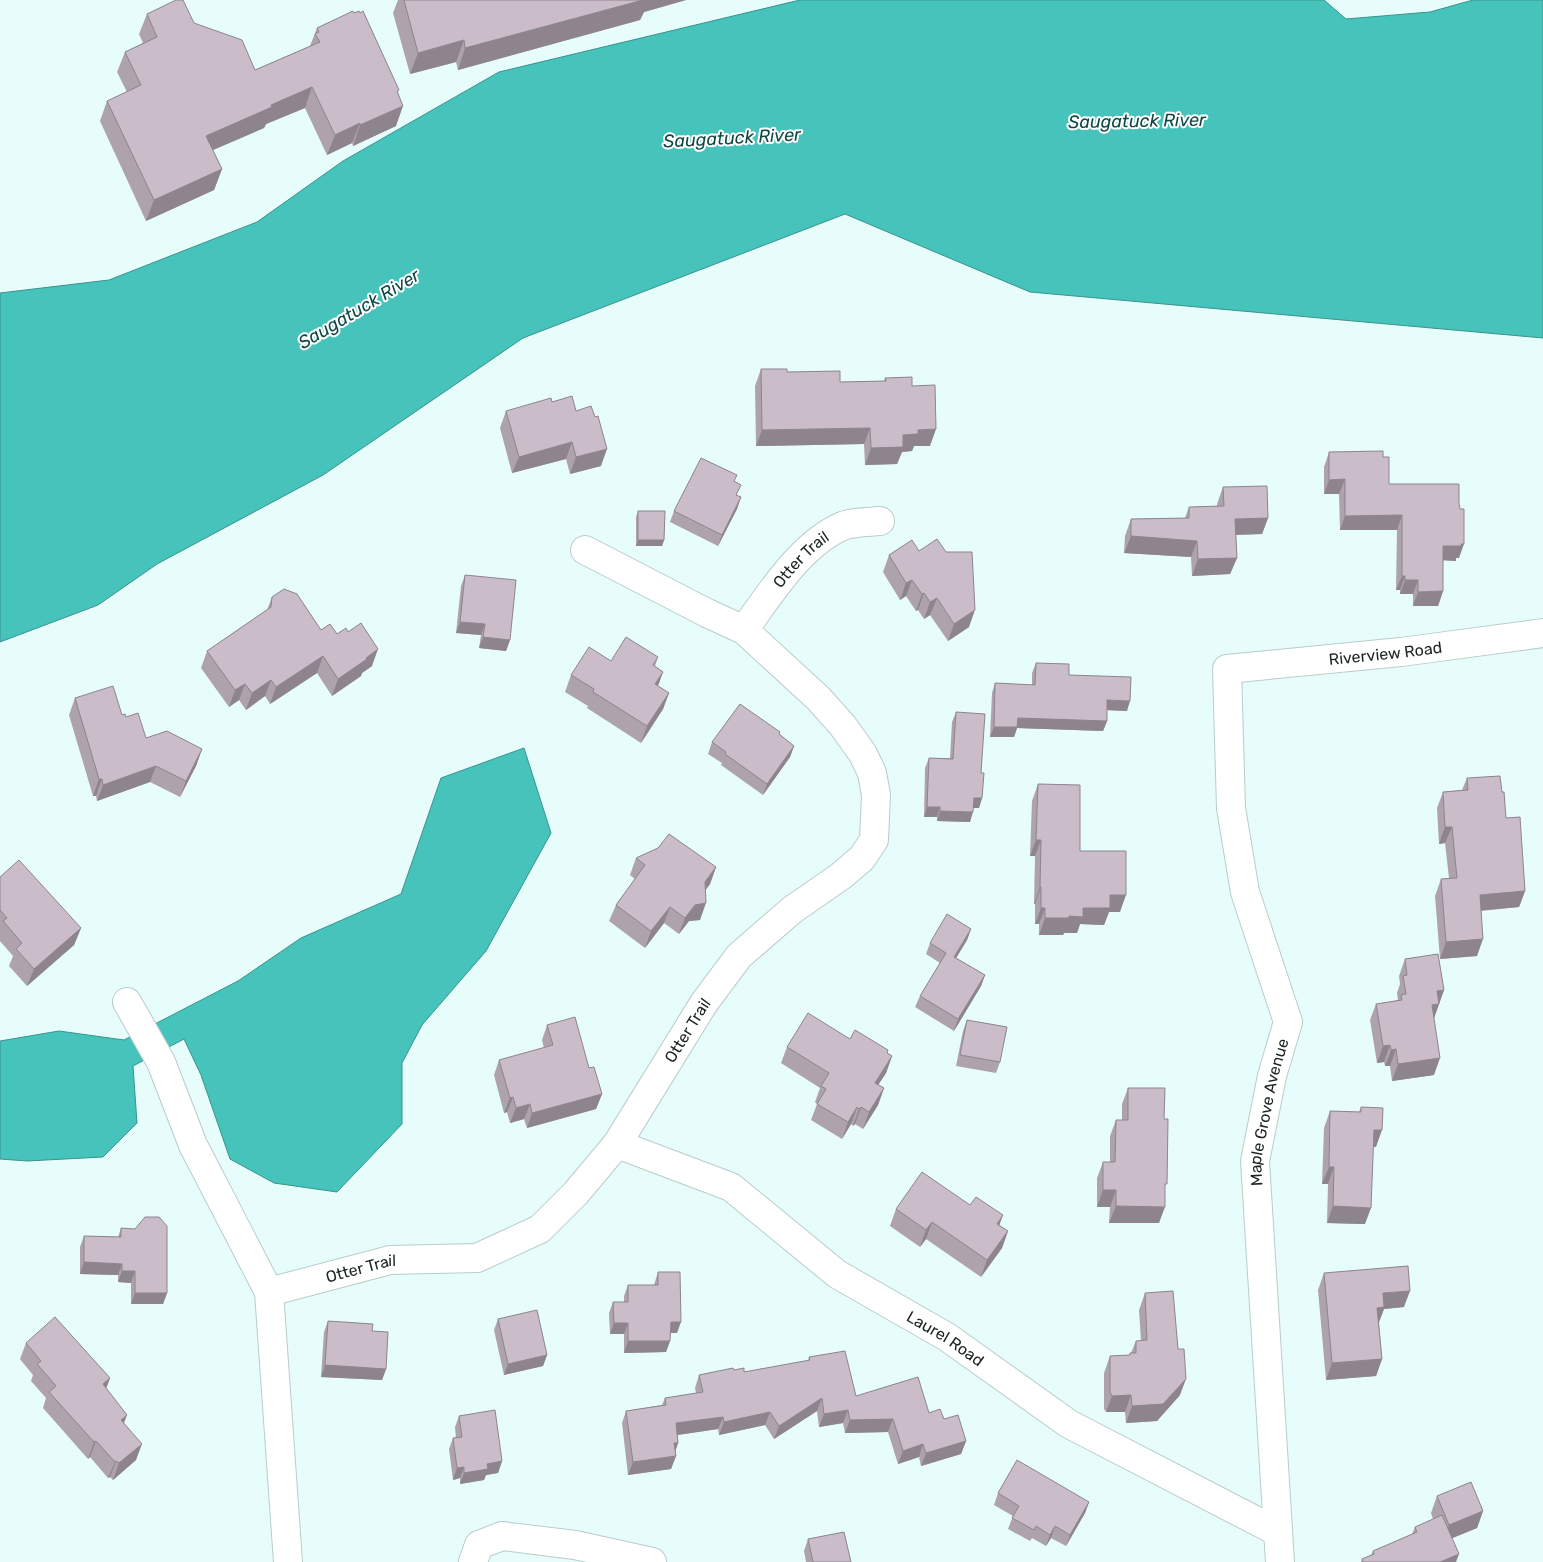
<svg xmlns="http://www.w3.org/2000/svg" width="1543" height="1562" viewBox="0 0 1543 1562" font-family="Rubik,sans-serif">
<style>
.water{fill:#46c3bb;stroke:#39938d}
.lines{fill:none;stroke-linecap:round;stroke-linejoin:round}
.minor-casing{stroke:#b8cdcb;stroke-width:30}
.minor{stroke:#fff;stroke-width:28}
.wall{fill:#aea2ad}
.shaded-wall{fill:#8d848d}
.building{fill:#cabcc9;stroke:#8d848d}
.labels{text-anchor:middle;dominant-baseline:central;stroke-width:4;stroke-linejoin:round;paint-order:stroke}
.street-label{font-size:16px;fill:#1b2423;stroke:#fff}
.water-label{font-size:18px;font-style:italic;fill:#104744;stroke:#fff}
</style>
<rect width="100%" height="100%" fill="#e6fdfb"/>
<path class="water" d="M800 0H1324L1346 19 1430 12 1473 0H1543V338L1030 292 845 214 523 338 323 475 157 564 98 605 0 642V293L109 280 257 222 343 161 499 72Z
M524 748 551 833 486 951 422 1025 402 1063V1124L337 1192 274 1183 230 1159 201 1075 184 1039 133 1066 137 1123 103 1157 27 1161 0 1159V1041L59 1031 124 1040 238 981 301 938 401 894 441 778Z"/>
<g class="lines">
<defs>
<g id="minor">
<path id="s1" d="M744 630C770 594 802 542 845 525 855 522 869 522 880 521"/>
<path d="M127 1002 161 1062 193 1145 269 1292 288 1562"/>
<path id="s2" d="M617 1144 731 1187 837 1274 947 1337 1069 1424 1278 1532"/>
<path id="s3" d="M269 1292 390 1260 477 1258 540 1229 576 1193 617 1144 704 1003 739 956 792 910 841 876 862 858 874 840 876 795 872 773 863 754 843 726 819 699 744 630 707 613 585 550"/>
<path d="M473 1562 479 1545 502 1536 575 1545 652 1562"/>
<path id="s4" d="M1280 1562 1255 1161 1272 1076 1288 1022 1245 892 1231 808 1227 669 1401 652 1543 633"/>
</g>
</defs>
<use href="#minor" class="minor-casing"/>
<use href="#minor" class="minor"/>
</g>
<path class="wall" d="M398 0H686L644 12 640 20 458 70 456 62 410 74 393 13Z
M147 14 194 23 255 70 310 46 317 28 398 93 396 126 353 146 352 143 327 155 305 108 266 124 264 128 213 150 222 169 214 190 146 221 100 121 107 101 127 92 117 72 125 52 143 43 139 34Z
M761 369 787 372 840 382 884 381 885 378 912 386 930 446H914L912 451 902 452 897 464 865 465 864 444 756 446 755 386Z
M552 402 576 411 601 466 570 474 566 459 512 473 500 428 506 411Z
M1329 452 1383 457 1389 484 1459 558H1456V561L1443 560V591L1438 606H1413V594H1400V590H1396L1397 530H1340L1339 494H1324V467Z
M735 482 737 496 741 497 737 509 718 546 670 522 674 511Z
M1223 487 1268 518 1262 534 1236 535 1237 558 1230 574 1192 576 1191 557 1124 553 1125 536 1131 519 1185 518 1189 507 1217 506V504Z
M638 511 664 540 662 546H636V517Z
M889 555 969 627 948 641 930 615 924 619 918 610 916 611 906 596 900 600 883 572Z
M465 575 510 640 506 651 479 648 481 635 456 633 461 586Z
M272 597 321 630 337 634 372 666 362 673 361 676 332 696 317 673 270 704 265 696 246 710 239 700 229 707 201 668 207 651 267 610Z
M658 657 655 666 663 672 658 686 669 693 663 709 641 743 587 708 588 706 565 692 571 675 611 661Z
M1036 663 1069 675 1127 711 1107 710V721L1103 731 1017 728 1014 737H990L992 693 995 683 1032 685V673Z
M75 698 122 715 126 717 146 738 202 749 196 766 180 797 150 782 97 801 96 796H93L69 715Z
M956 712 981 773 982 798 979 808H973L970 822 937 821V817H924L925 768 929 758H950L952 722Z
M780 732 779 734 794 746 790 757 763 795 721 765 722 763 708 754 712 742Z
M1467 778 1502 792 1506 818 1525 891 1519 907 1481 911 1477 956 1440 959 1435 896 1441 879 1449 878 1445 843 1439 844 1437 808 1443 792 1462 790Z
M1038 784 1080 851 1120 912H1109L1104 925 1080 924 1077 933H1064L1063 935H1039V924H1035V904H1034L1035 856H1030L1032 801Z
M636 858 716 867 710 884 705 890 700 920 689 921 679 934 664 923 645 948 609 921 616 905 635 879 630 875Z
M0 877 81 928 74 945 27 986 9 966 13 956 0 941Z
M971 929 967 940 956 958 985 975 981 986 954 1031 915 1007 920 996 940 963 926 954 930 943Z
M1405 959 1444 990 1434 1018V1075L1392 1081 1390 1066H1385L1384 1062 1377 1063 1370 1020 1376 1004 1398 1000 1397 993 1400 984 1399 976Z
M967 1020 1000 1062 996 1073 956 1066 963 1031Z
M547 1025 589 1068 602 1094 596 1109 527 1128 524 1119 510 1123 507 1112 504 1113 494 1075 499 1060 544 1048 542 1040Z
M850 1039 888 1050 887 1053 892 1056 886 1073 878 1085 884 1088 878 1105 863 1129 855 1124 853 1126 851 1124 842 1139 811 1120 817 1104 815 1102 820 1088 781 1063 787 1047Z
M1128 1088 1165 1191 1159 1223H1109L1110 1207H1097V1178L1103 1162H1110V1136L1116 1120H1122V1104Z
M1361 1107 1376 1147H1373L1365 1224 1327 1223 1328 1184H1322L1324 1128 1330 1111 1359 1112Z
M896 1209 999 1225 1008 1231 1002 1248 981 1277 926 1239 920 1247 890 1226Z
M121 1228 167 1293 163 1304H131V1283L118 1282V1275L80 1274V1247L84 1236 118 1237Z
M658 1272 677 1333H670V1341L666 1352 624 1353V1334H610L609 1313 613 1302H624V1296L628 1285H654Z
M1324 1273 1404 1307 1384 1309 1379 1323 1382 1359 1376 1376 1326 1380 1318 1290Z
M1145 1293 1180 1395 1157 1421 1126 1423 1125 1412H1106L1104 1409V1373L1110 1356 1130 1355V1353H1131L1136 1341H1141L1139 1310Z
M498 1319 547 1355 543 1366 504 1375 494 1330Z
M328 1321 372 1331 386 1369 382 1380 321 1377 324 1332Z
M26 1343 110 1378 106 1389 124 1423 136 1460 113 1480 110 1477 108 1478 90 1457 88 1459 43 1408 46 1398 31 1381 33 1375 20 1359Z
M809 1357 856 1396 929 1413 944 1419 966 1441 961 1454 921 1466 919 1457 898 1464 888 1432 845 1433 843 1423 819 1427 817 1411 774 1439 765 1425 719 1435 718 1429 677 1435 678 1443 675 1452 676 1456 671 1469 628 1475 622 1423 626 1411 662 1405 665 1398 696 1393 695 1388 699 1375 734 1370 744 1372 808 1361Z
M459 1416 502 1461 498 1473 486 1475 484 1480 460 1484V1478L453 1480 449 1449 453 1438H456L455 1427Z
M998 1493 1089 1502 1085 1513 1066 1546 1051 1538 1046 1546 1032 1538 1030 1541 1008 1529 1013 1516 994 1505Z
M1437 1496 1483 1511 1477 1528 1452 1538 1456 1562H1361L1362 1559 1371 1555 1373 1551 1412 1534 1415 1527 1433 1519 1431 1513Z
M808 1539 851 1562H806L804 1551Z"/>
<path class="shaded-wall" d="M643 0H686L644 12 640 20 458 70 465 48Z
M464 40 456 62 410 74 418 53Z
M312 87 305 108 266 124 264 128 199 156 206 136 271 105Z
M403 106 396 126 353 146 360 125Z
M360 123 352 143 327 155 335 135Z
M222 169 214 190 146 221 154 200Z
M870 428 864 444 756 446 762 430Z
M936 429 930 446H914L912 451 902 452 897 464 865 465 871 448 918 430Z
M572 442 566 459 512 473 519 457Z
M607 449 601 466 570 474 576 457Z
M1345 479 1339 494H1324L1329 480Z
M741 497 737 509 718 546 722 535Z
M1402 515 1397 530H1340L1345 516Z
M1268 518 1262 534 1229 535 1235 519Z
M1131 536 1197 541 1191 557 1124 553Z
M638 540H664L662 546H636Z
M1461 544H1464L1459 558H1456V561L1438 560 1443 546Z
M1237 558 1230 574 1192 576 1198 559Z
M1402 576H1405L1400 590H1396Z
M912 580 906 596 900 600 906 583Z
M1405 580H1418L1413 594H1400Z
M1443 591 1438 606H1413L1418 592Z
M924 593 918 610 916 611 922 594Z
M937 598 930 615 924 619 930 602Z
M975 610 969 627 948 641 954 624Z
M460 622 485 624 481 635 456 633Z
M483 637 510 640 506 651 479 648Z
M378 649 372 666 362 673 361 676 332 696 338 679Z
M323 656 317 673 270 704 276 687Z
M663 672 657 688 655 684Z
M271 680 265 696 246 710 252 693Z
M245 684 239 700 229 707 235 690Z
M669 693 663 709 641 743 647 726Z
M1107 700 1130 701 1127 711 1104 710Z
M1018 718 1107 721 1103 731 1017 728 1014 737H990L994 727Z
M794 746 790 757 763 795 767 784Z
M202 749 196 766 180 797 186 781Z
M156 766 150 782 97 801 103 785Z
M99 779H102L96 796H93Z
M974 798H982L979 808H970Z
M927 807H940L937 817H924Z
M940 811 973 812 970 822 937 821Z
M1445 827H1452L1445 843 1439 844Z
M1036 840H1041L1035 856H1030Z
M716 867 710 884 699 899 705 882Z
M1040 887H1041L1035 904H1034Z
M1525 891 1519 907 1474 911 1480 895Z
M1110 895H1126L1120 912H1109L1104 925 1080 924 1077 933H1064L1063 935H1039L1045 918 1069 916 1083 908Z
M706 903 700 920 689 921 679 934 685 918 695 905Z
M670 907 664 923 645 948 651 931Z
M1041 908H1045L1039 924H1035Z
M81 928 74 945 27 986 34 969Z
M971 929 967 940 950 968 954 957Z
M1483 939 1477 956 1440 959 1446 942Z
M985 975 981 986 954 1031 958 1019Z
M1444 990 1433 1021 1426 1022 1437 991Z
M1390 1045 1384 1062 1377 1063 1383 1046Z
M1396 1049 1390 1066H1385L1391 1050Z
M892 1056 886 1073 869 1099 875 1083Z
M1440 1058 1434 1075 1392 1081 1398 1064Z
M884 1088 878 1105 863 1129 869 1112Z
M602 1094 596 1109 527 1128 532 1113Z
M513 1097 507 1112 504 1113 510 1098Z
M530 1104 524 1119 510 1123 516 1108Z
M857 1107 851 1124 842 1139 848 1122Z
M861 1107 855 1124 853 1126 859 1109Z
M1374 1130H1382L1376 1147H1368Z
M1329 1167H1334L1328 1184H1322Z
M1103 1190H1116L1110 1207H1097Z
M1116 1206 1165 1207 1159 1223H1109Z
M1333 1206 1371 1208 1365 1224 1327 1223Z
M1003 1215 997 1232V1224Z
M932 1222 926 1239 920 1247 926 1230Z
M1008 1231 1002 1248 981 1277 987 1260Z
M84 1262 122 1264 118 1275 80 1274Z
M122 1271H135L131 1283 118 1282Z
M1410 1291 1404 1307 1384 1309 1378 1324 1371 1325 1383 1293Z
M135 1293H167L163 1304H131Z
M671 1322H681L677 1333H666Z
M614 1323H628L624 1334H610Z
M628 1341H670L666 1352 624 1353Z
M547 1355 543 1366 504 1375 508 1364Z
M1382 1359 1376 1376 1326 1380 1332 1363Z
M325 1365 386 1369 382 1380 321 1377Z
M110 1378 104 1394 103 1384Z
M1186 1379 1180 1395 1157 1421 1126 1423 1132 1406Z
M1131 1395 1125 1412H1106L1112 1396Z
M822 1398 817 1411 774 1439 779 1426Z
M848 1410 843 1423 819 1427 824 1414Z
M770 1412 765 1425 719 1435 724 1422Z
M127 1415 121 1431V1420Z
M723 1417 718 1429 671 1436 676 1423Z
M893 1419 888 1432 845 1433 850 1420Z
M96 1441 90 1457 88 1459 94 1442Z
M966 1441 961 1454 921 1466 926 1453Z
M674 1443H678L674 1455Z
M142 1444 136 1460 113 1480 119 1463Z
M923 1444 919 1457 898 1464 903 1451Z
M676 1456 671 1469 628 1475 633 1462Z
M116 1461 110 1477 108 1478 115 1462Z
M502 1461 498 1473 486 1475 484 1480 460 1484 464 1473 487 1464Z
M464 1467 460 1478 453 1480 457 1468Z
M1089 1502 1085 1513 1066 1546 1070 1535Z
M1483 1511 1477 1528 1443 1542 1449 1525Z
M1055 1526 1051 1538 1046 1546 1050 1535Z
M1459 1554 1456 1562H1440Z"/>
<path class="building" d="M176 0H183L194 23 242 40 255 70 320 42 315 34 319 32 317 28 353 11 354 13 359 11 360 13 363 11 399 90 397 91 403 106 360 125V123L335 135 312 87 271 105 272 107 206 136 222 169 154 200 107 101 141 85 125 52 157 37 147 14Z
M404 0H643L465 48 464 40 418 53Z
M761 369H787V372L840 371V382L886 381 885 378 912 377V386L935 385 936 429 918 430V434L903 435V447L871 448 870 428 762 430Z
M572 396 576 411 591 406 595 417 598 416 607 449 576 457 572 442 519 457 506 411 551 398 552 402Z
M1383 451V457H1389V484H1459V503L1460 509H1464V544H1461V546H1443V591L1418 592V580H1405V576H1402V515L1345 516V479L1329 480V452Z
M701 458 737 475 734 481 741 485 736 495 741 497 722 535 674 511Z
M1267 486 1268 518 1235 519 1237 558 1198 559 1197 541 1131 536V519L1189 518V507L1224 506 1223 487Z
M638 511H665L664 540H638Z
M937 539 946 552H972L975 610 954 624 937 598 930 602 924 593 922 594 912 580 906 583 889 555 912 540 919 551Z
M465 575 516 580 510 640 483 637 485 624 460 622Z
M284 589 297 594 321 630 330 624 337 634 346 628 348 632 361 623 378 649 366 658 367 659 338 679 323 656 276 687 271 680 252 693 245 684 235 690 207 651 271 607 272 597Z
M626 637 658 657 653 665 663 672 655 684 669 693 647 726 593 692 594 689 571 675 589 647 611 661Z
M1036 663 1069 664V675L1131 677 1130 701 1107 700V721L1018 718 1017 727H994L995 683 1035 685Z
M113 686 122 715 125 714 126 717 138 713 146 738 167 731 202 749 186 781 156 766 103 785 102 779H99L75 698Z
M740 704 780 732 779 734 794 746 767 784 725 754 726 752 712 742Z
M956 712 985 714 981 773H984L982 798H974L973 812 940 811V807H927L929 758 953 759Z
M1500 776 1502 792H1504L1506 818 1520 817 1525 891 1480 895 1483 939 1446 942 1441 879 1457 878 1452 827H1445L1443 792 1468 790 1467 778Z
M1038 784 1080 785V851H1126V895H1110V908H1083V917L1069 916V918H1045V908H1041V887H1040L1041 840H1036Z
M669 834 716 867 705 882 706 903 695 905 685 918 670 907 651 931 616 905 645 865 636 858 658 848Z
M19 860 81 928 34 969 16 949 22 943 3 921 7 918 0 910V877Z
M947 914 971 929 954 957 985 975 958 1019 920 996 946 953 930 943Z
M1438 954 1444 990 1437 991 1439 1004 1432 1005 1440 1058 1398 1064 1396 1049 1391 1050 1390 1045 1383 1046 1376 1004 1402 1000 1401 995 1406 994 1403 976 1407 975 1405 959Z
M808 1013 850 1039 855 1030 888 1050 887 1053 892 1056 875 1083 884 1088 869 1112 861 1107 859 1109 857 1107 848 1122 817 1104 826 1089 821 1086 829 1073 787 1047Z
M575 1017 589 1068 594 1067 602 1094 532 1113 530 1104 516 1108 513 1097 510 1098 499 1060 553 1045 547 1025Z
M967 1020 1007 1027 1000 1062 960 1055Z
M1128 1088H1165L1164 1119H1168L1167 1184H1165V1207L1116 1206V1190H1103V1162H1115L1116 1120H1128Z
M1361 1107 1383 1108 1382 1130H1374L1371 1208 1333 1206 1334 1167H1329L1330 1111 1361 1112Z
M922 1172 970 1205 976 1197 1003 1215 997 1224 1008 1231 987 1260 932 1222 926 1230 896 1209Z
M145 1217H159L167 1226V1293H135V1271H122V1264L84 1262V1236L121 1237V1228L135 1229Z
M1408 1266 1410 1291 1383 1293 1384 1307 1377 1308 1382 1359 1332 1363 1324 1273Z
M658 1272H680L681 1322H671L670 1341H628V1323H614L613 1302H628V1285H658Z
M1173 1291 1178 1349H1184L1186 1379 1163 1404 1132 1406 1131 1395 1112 1396 1110 1392V1356L1130 1355V1353H1136V1341L1147 1340 1145 1293Z
M537 1310 547 1355 508 1364 498 1319Z
M55 1317 110 1378 103 1384 127 1415 121 1420 142 1444 119 1463 116 1461 115 1462 96 1441 94 1442 49 1392 56 1386 37 1364 41 1361 26 1343Z
M328 1321 373 1324 372 1331 388 1332 386 1369 325 1365Z
M845 1351 856 1396 918 1377 929 1413 940 1409 944 1419 958 1415 966 1441 926 1453 923 1444 903 1451 893 1419 850 1420 848 1410 824 1414 822 1398 779 1426 770 1412 724 1422 723 1417 676 1423 678 1443H674L676 1456 633 1462 626 1411 666 1405 665 1398 703 1392 699 1375 733 1368 734 1370 744 1368V1372L810 1360 809 1357Z
M495 1410 502 1461 487 1464 488 1469 464 1473V1467L457 1468 453 1438 462 1437 459 1416Z
M1017 1460 1089 1502 1070 1535 1055 1526 1050 1535 1036 1526 1034 1530 1012 1518 1019 1506 998 1493Z
M1471 1482 1483 1511 1449 1525 1437 1496Z
M1442 1515 1459 1554 1440 1562H1363L1362 1559 1374 1554 1373 1551 1417 1532 1415 1527Z
M844 1532 851 1562H813L808 1539Z"/>
<g class="labels">
<g class="street-label">
<text stroke="none"><textPath href="#s1" startOffset="91">Otter Trail</textPath></text>
<text stroke="none"><textPath href="#s4" startOffset="1065">Riverview Road</textPath></text>
<text stroke="none"><textPath href="#s3" startOffset="530">Otter Trail</textPath></text>
<text stroke="none"><textPath href="#s4" startOffset="452">Maple Grove Avenue</textPath></text>
<text stroke="none"><textPath href="#s3" startOffset="95">Otter Trail</textPath></text>
<text stroke="none"><textPath href="#s2" startOffset="385">Laurel Road</textPath></text>
</g>
<g class="water-label">
<text transform="translate(1137 121) rotate(-1)">Saugatuck River</text>
<text transform="translate(732 138) rotate(-3)">Saugatuck River</text>
<text transform="translate(359 309) rotate(-31)">Saugatuck River</text>
</g>
</g>
</svg>
